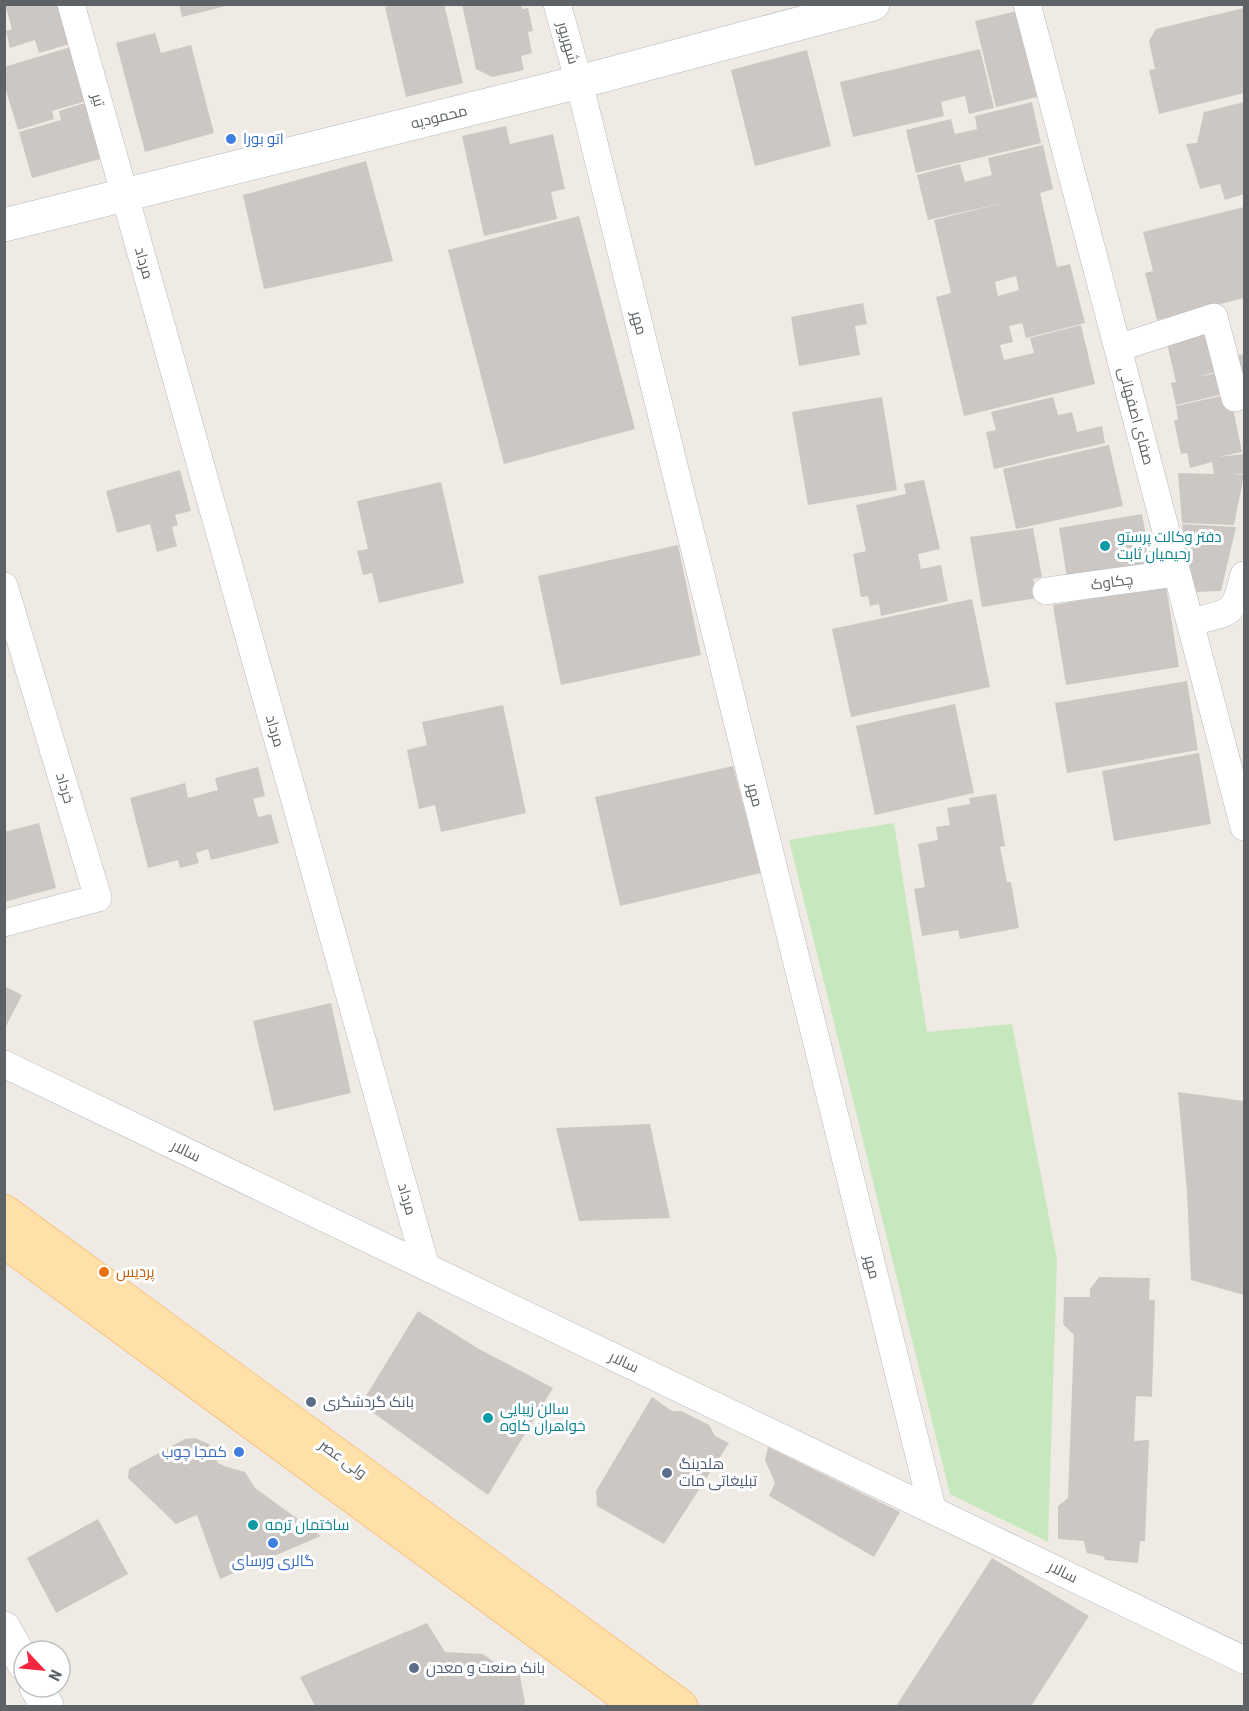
<svg xmlns="http://www.w3.org/2000/svg" width="1249" height="1711" viewBox="0 0 1249 1711" font-family="'Roboto Condensed',Cairo,sans-serif">
<style>
.park{fill:#c7e8be}
.building{fill:#ccc7c3;fill-rule:evenodd}
.lines{fill:none;stroke-linecap:round;stroke-linejoin:round}
.minor-casing{stroke:#b4b8bb;stroke-width:28}
.tertiary-casing{stroke:#b4b8bb;stroke-width:34}
.primary-casing{stroke:#faa952;stroke-width:34}
.minor{stroke:#fff;stroke-width:27}
.tertiary{stroke:#fff;stroke-width:33}
.primary{stroke:#ffe0a9;stroke-width:33}
.shop-dot{fill:#3f7fe0;stroke:#fff;stroke-width:2}
.culture-dot{fill:#0f9aa8;stroke:#fff;stroke-width:2}
.food-dot{fill:#e8710a;stroke:#fff;stroke-width:2}
.service-dot{fill:#5c6f8a;stroke:#fff;stroke-width:2}
.labels{text-anchor:middle;dominant-baseline:central;stroke-width:6;stroke-linejoin:round;paint-order:stroke}
.street-label{font-size:15px;fill:#5c6265;stroke:#fff}
.shop-label{font-size:15px;fill:#366cbe;stroke:#fff;text-anchor:start}
.culture-label{font-size:15px;fill:#0d838f;stroke:#fff;text-anchor:start}
.food-label{font-size:15px;fill:#c56008;stroke:#fff;text-anchor:start}
.service-label{font-size:15px;fill:#4e5e75;stroke:#fff;text-anchor:start}
</style>
<rect width="100%" height="100%" fill="#efeae3"/>
<path class="park" d="M894 823 927 1032 1012 1024 1057 1259 1048 1542 950 1494 789 840Z"/>
<path class="building" d="M5 4H62L73 43 39 53 35 40 10 48 6 31 12 29Z
M179 4H230V5L182 17Z
M395 4H444L463 83 406 97 385 7Z
M462 4H521L522 9 528 8 533 31 528 32 532 53 521 56 524 70 492 77 476 69Z
M1244 8V93L1159 114 1149 70 1155 69 1149 41 1156 29Z
M1017 11 1037 97 996 107 975 21Z
M155 33 161 53 191 45 214 133 145 152 116 43Z
M74 46 90 100 52 111 54 119 18 130 4 84V67Z
M980 49 994 108 969 114 965 96 941 102 944 116 853 137 840 82Z
M807 50 831 146 755 166 731 70Z
M91 101 107 157 32 178 19 132 61 120 59 111Z
M1032 102 1041 143 916 173 906 130 951 119 955 134 977 129 975 116Z
M1244 102V194L1225 200 1220 184 1200 189 1186 144 1197 143 1204 112Z
M506 126 510 144 553 134 565 189 551 192 557 219 484 236 462 136Z
M1043 145 1053 189 1040 193 1057 267 1070 264 1085 323 1026 338 1022 323 1009 326 1013 342 1000 345 1004 360 1034 353 1030 338 1081 325 1095 384 964 416 936 297 951 293 934 220 1007 202 928 220 917 175 960 164 965 182 992 175 988 158ZM1016 276 1019 290 998 296 995 282Z
M366 161 393 261 264 289 243 195Z
M1244 207V298L1157 320 1145 273 1153 271 1143 232Z
M579 216 635 429 504 464 448 250Z
M863 303 867 324 855 326 860 355 799 366 791 317Z
M1207 325 1218 371 1194 378 1219 372 1224 394 1176 405 1171 383 1176 382 1165 335Z
M1244 354V399L1236 356Z
M1230 394 1242 452 1218 457 1244 454V474H1233L1244 475 1234 525 1182 523 1178 473 1214 474 1212 462 1190 468 1187 453 1181 454 1174 421 1178 419 1176 406Z
M882 397 897 490 808 505 792 412Z
M1053 397 1058 415 1072 412 1077 432 1102 426 1105 443 994 469 986 432 996 430 991 412Z
M1109 445 1123 506 1016 529 1003 469Z
M180 470 191 511 175 515 178 525 172 527 177 546 157 552 150 524 117 533 106 491Z
M924 480 940 549 918 554 921 569 941 565 948 601 881 616 879 604 870 606 868 596 861 597 853 554 866 551 856 505 906 494 904 484Z
M441 482 464 583 379 603 372 573 363 575 357 551 368 549 357 501Z
M1142 514 1151 564 1067 578 1059 528Z
M1182 524 1236 527 1221 591 1196 592 1186 579Z
M1033 528 1042 577 1033 579 1037 598 982 607 970 537Z
M678 545 701 655 561 685 538 576Z
M1166 586 1179 667 1066 685 1053 605Z
M972 599 990 687 851 717 832 629Z
M1187 681 1198 750 1067 773 1055 703Z
M955 704 974 793 875 815 856 726Z
M503 705 526 813 441 832 435 805 419 809 407 750 427 745 422 722Z
M1199 753 1211 824 1114 841 1102 771Z
M733 766 761 873 620 906 595 797Z
M258 767 265 796 253 799 258 817 271 814 279 843 211 860 208 849 196 853 199 863 180 868 178 860 148 868 130 798 185 783 188 798 218 790 215 778Z
M996 794 1005 846 1000 847 1007 882H1011L1019 928 960 939 958 930 922 936 914 889 925 887 918 844 938 840 936 827 950 825 947 808 970 804 969 798Z
M39 823 56 888 4 902V832Z
M4 986 22 995 4 1030Z
M331 1003 351 1093 274 1111 253 1021Z
M1178 1092 1244 1101V1295L1191 1280 1187 1192Z
M650 1124 670 1218 579 1221 556 1128Z
M1099 1277 1150 1278 1149 1300H1155L1152 1397 1136 1396 1134 1441 1149 1440 1145 1541H1140L1138 1563 1105 1560 1103 1556 1087 1553 1085 1547 1084 1541 1058 1539V1506L1068 1498 1074 1335 1063 1324 1064 1297H1090V1289Z
M418 1311 479 1349 553 1388 488 1495 361 1404Z
M652 1397 672 1411H681L709 1425 715 1436 729 1443 664 1544 597 1506 596 1491Z
M195 1438 209 1444 218 1463 227 1467 245 1472 255 1488 321 1536 220 1579 197 1515 176 1524 128 1478 129 1469 185 1439Z
M768 1447 900 1512 874 1557 769 1496 775 1483 765 1460Z
M98 1519 128 1574 56 1613 27 1558Z
M992 1558 1089 1616 1031 1706H896Z
M427 1623 445 1652 483 1654 498 1665 519 1671 525 1702 523 1706H315L300 1677Z"/>
<g class="lines">
<defs>
<path id="minor" d="M71 4 426 1267
M557 4 579 82 932 1508
M1027 4 1244 827
M1118 348 1214 317 1235 398
M4 586 98 898 4 923
M1046 591 1177 573
M1191 622C1230 612 1234 617 1244 575
M4 1064 1244 1660"/>
<path id="tertiary" d="M4 225 579 82 873 4
M4 1628 24 1664
M36 1687 47 1706"/>
<path id="primary" d="M4 1211 681 1706
M4 1241 638 1706"/>
</defs>
<use href="#minor" class="minor-casing"/>
<use href="#tertiary" class="tertiary-casing"/>
<use href="#primary" class="primary-casing"/>
<use href="#minor" class="minor"/>
<use href="#tertiary" class="tertiary"/>
<use href="#primary" class="primary"/>
</g>
<g class="shop-dot">
<circle cx="231" cy="139" r="6"/>
<circle cx="239" cy="1452" r="6"/>
<circle cx="273" cy="1543" r="6"/>
</g>
<g class="culture-dot">
<circle cx="1105" cy="546" r="6"/>
<circle cx="488" cy="1418" r="6"/>
<circle cx="253" cy="1525" r="6"/>
</g>
<circle class="food-dot" cx="104" cy="1272" r="6"/>
<g class="service-dot">
<circle cx="311" cy="1402" r="6"/>
<circle cx="667" cy="1473" r="6"/>
<circle cx="414" cy="1668" r="6"/>
</g>
<g class="labels">
<g class="street-label">
<text transform="translate(568 43) rotate(74)">شهریور</text>
<text transform="translate(98 100) rotate(74)">تیر</text>
<text transform="translate(439 117) rotate(-14)">محمودیه</text>
<text transform="translate(144 263) rotate(74)">مرداد</text>
<text transform="translate(639 323) rotate(76)">مهر</text>
<text transform="translate(1136 416) rotate(75)">صفای اصفهانی</text>
<text transform="translate(1112 582) rotate(-8)">چکاوک</text>
<text transform="translate(275 731) rotate(74)">مرداد</text>
<text transform="translate(65 788) rotate(73)">خرداد</text>
<text transform="translate(755 795) rotate(76)">مهر</text>
<text transform="translate(186 1151) rotate(26)">سالار</text>
<text transform="translate(407 1199) rotate(74)">مرداد</text>
<text transform="translate(872 1267) rotate(76)">مهر</text>
<text transform="translate(624 1362) rotate(25)">سالار</text>
<text transform="translate(343 1459) rotate(36)">ولی عصر</text>
<text transform="translate(1063 1572) rotate(26)">سالار</text>
</g>
<g class="shop-label">
<text x="243" y="139">اتو بورا</text>
<text x="227" y="1452" text-anchor="end">کمجا چوب</text>
<text x="273" y="1561" text-anchor="middle">گالری ورسای</text>
</g>
<g class="culture-label">
<text x="1117" y="537">دفتر وکالت پرستو<tspan x="1117" dy="17">رحیمیان ثابت</tspan></text>
<text x="500" y="1409">سالن زیبایی<tspan x="500" dy="17">خواهران کاوه</tspan></text>
<text x="265" y="1525">ساختمان ترمه</text>
</g>
<g class="food-label">
<text x="116" y="1272">پردیس</text>
</g>
<g class="service-label">
<text x="323" y="1402">بانک گردشگری</text>
<text x="679" y="1464">هلدینگ<tspan x="679" dy="17">تبلیغاتی مات</tspan></text>
<text x="426" y="1668">بانک صنعت و معدن</text>
</g>
</g>
<rect width="1249" height="1711" fill="none" stroke="#5c6265" stroke-width="12"/>
<g transform="translate(42 1669) rotate(116)"><circle r="28" fill="#ffffff" stroke="#bec0c1" stroke-width="1.5"/>
<path d="M0-4.5L10 22L0 15L-10 22Z" fill="#f4253f"/>
<text y="-9" font-size="16" font-weight="bold" text-anchor="middle" fill="#5c6265">N</text>
</g>
</svg>
